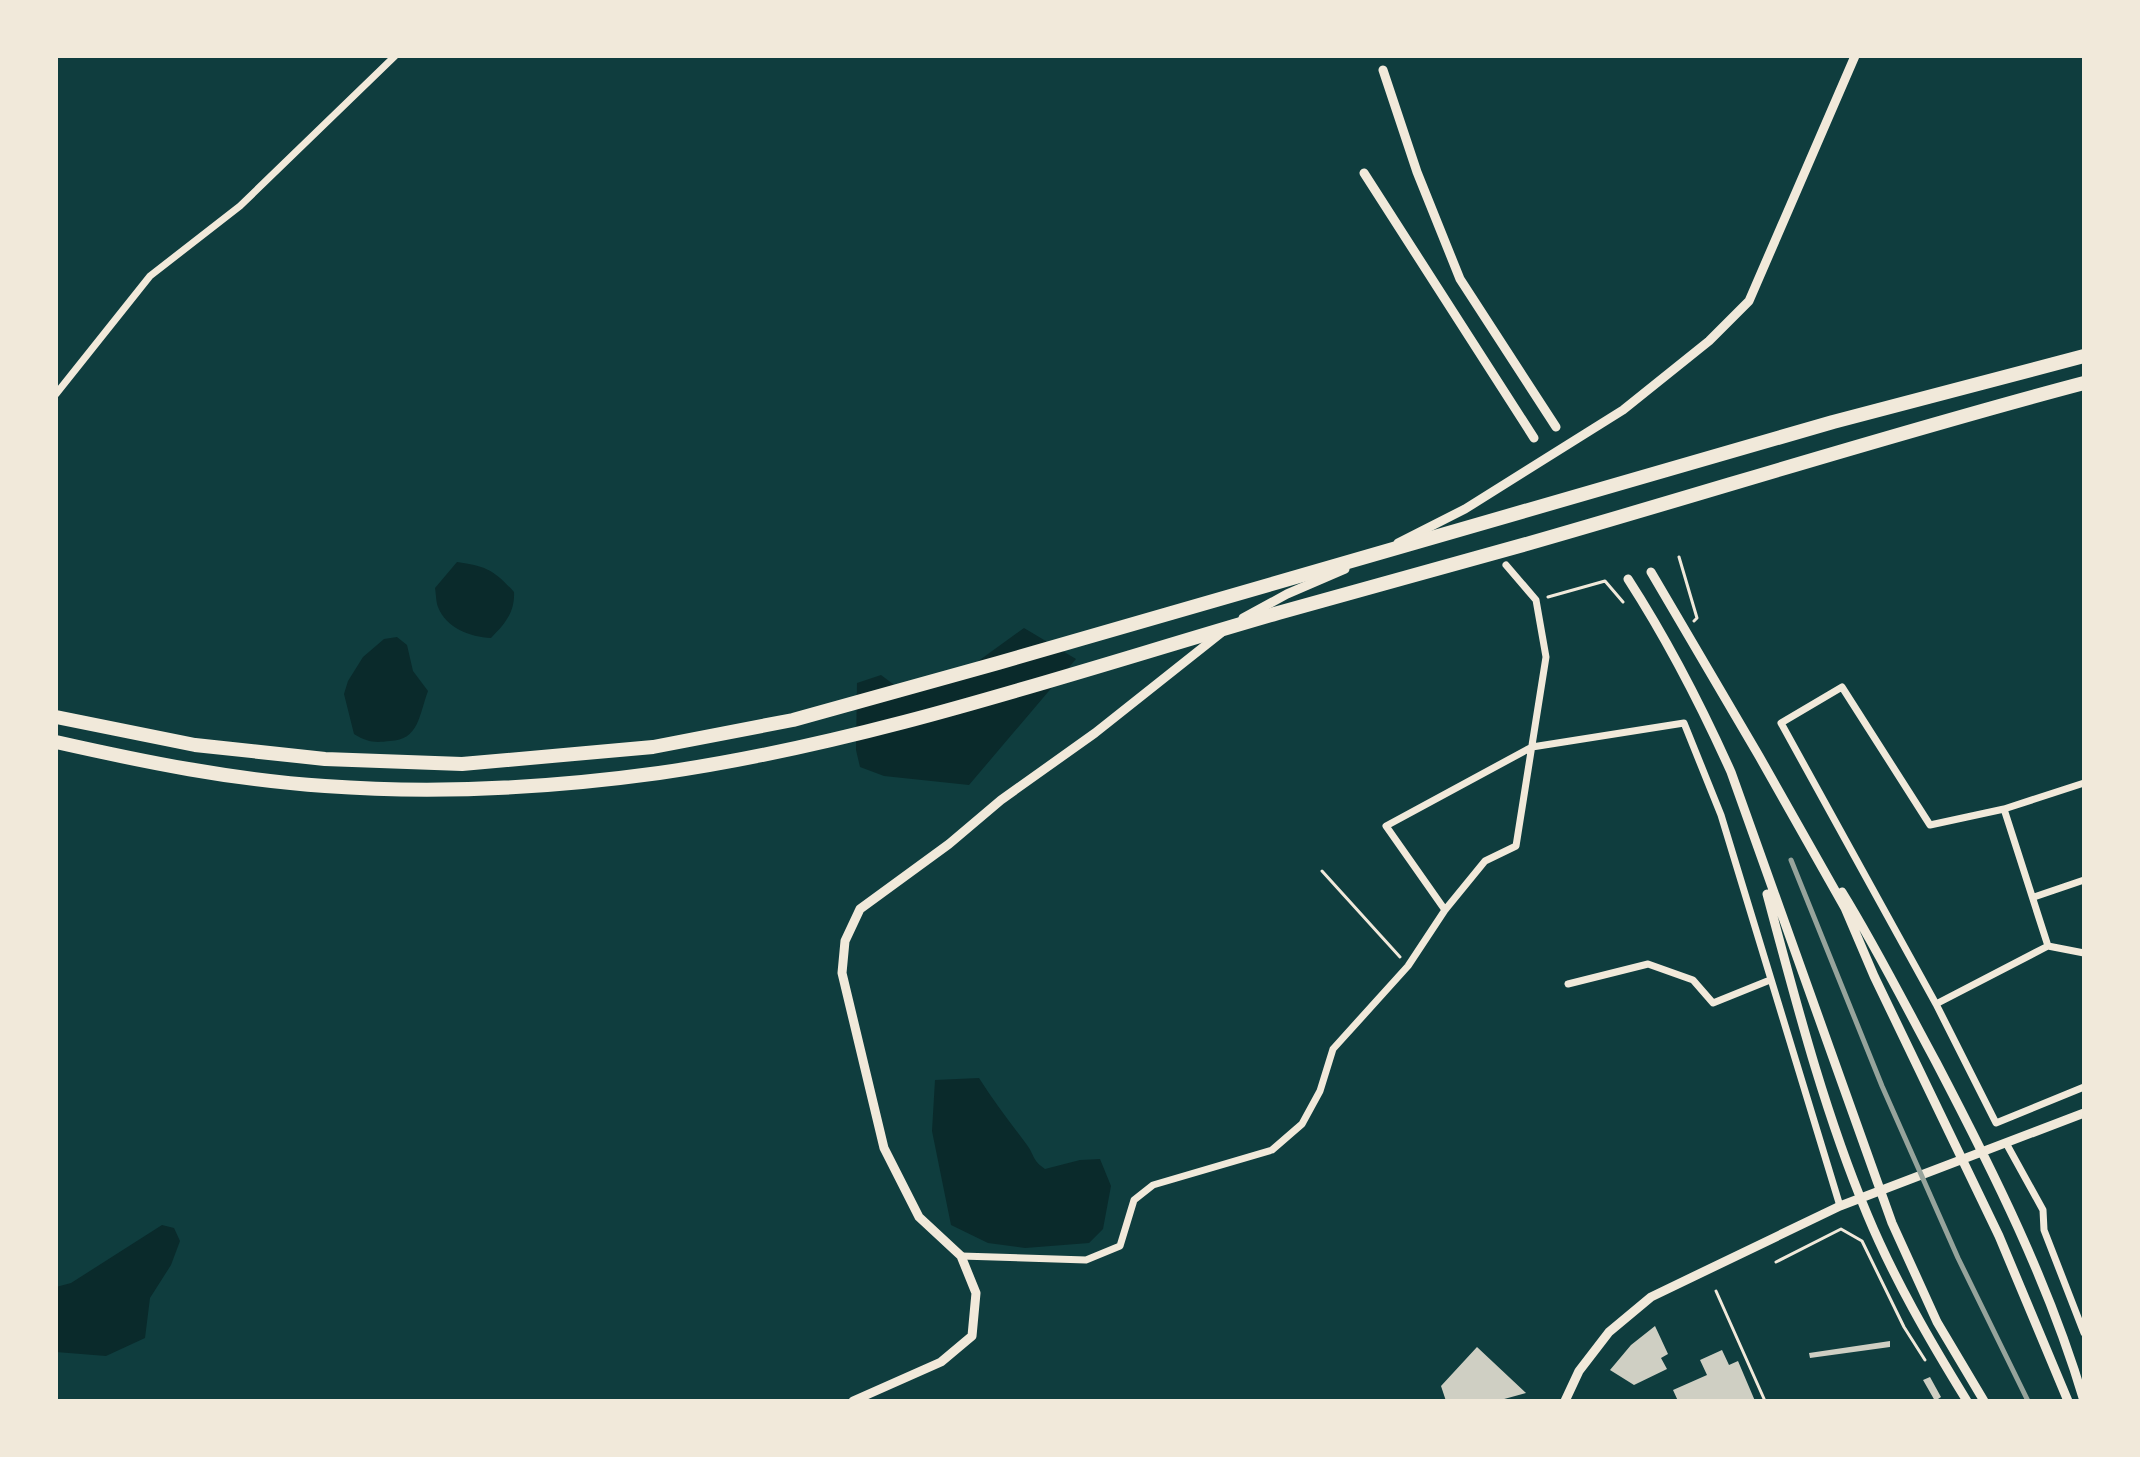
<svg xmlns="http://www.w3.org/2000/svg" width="2140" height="1457" viewBox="0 0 2140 1457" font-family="'DM Sans',sans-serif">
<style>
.water{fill:#0a2a2b}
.building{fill:#cfcfc3}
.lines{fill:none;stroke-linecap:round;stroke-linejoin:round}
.path{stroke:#f1e9da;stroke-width:3}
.minor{stroke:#f1e9da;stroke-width:7}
.tertiary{stroke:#f1e9da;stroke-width:9}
.motorway{stroke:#f1e9da;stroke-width:14}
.rail{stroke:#97a49c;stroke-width:5}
</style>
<rect width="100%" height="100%" fill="#0f3d3e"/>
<path class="water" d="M457 562C486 566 494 570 514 592 515 612 505 624 491 638 470 637 446 628 438 607 436 602 436 594 435 588Z
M1024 628 1076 659 969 785 884 776 860 767 856 750 857 683 881 675 901 690 970 667Z
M397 637 407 645 413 671 428 691C419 715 419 740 390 741 374 743 367 742 354 734L344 694 348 681 363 657 384 639Z
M979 1078C994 1102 1010 1122 1027 1145 1035 1156 1032 1160 1045 1169L1080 1160 1100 1159 1111 1186 1103 1229 1089 1243 1025 1248 988 1243 951 1225 932 1131 935 1080Z
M162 1225 174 1228 180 1241 171 1265 150 1298 145 1338 106 1356 56 1352V1287L71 1283Z"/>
<path class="building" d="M1655 1326 1668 1354 1661 1358 1667 1369 1634 1385 1610 1370 1631 1345Z
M1890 1341V1347L1810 1358 1809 1353Z
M1477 1347 1526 1393 1497 1401H1446L1441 1386Z
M1722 1350 1729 1365 1738 1361 1755 1401H1678L1673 1390 1707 1375 1700 1360Z
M1930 1377 1941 1397 1935 1401 1923 1380Z"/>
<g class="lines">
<path class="path" d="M1679 557 1697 618 1694 621
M1548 597 1605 581 1623 602
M1322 871 1400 957
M1776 1262 1841 1229 1862 1241 1904 1327 1925 1360
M1716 1291 1765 1401"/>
<path class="minor" d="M56 394 150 276 240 206 395 56
M2084 783 2004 809 1930 825 1842 687 1781 723 1936 1004 1996 1123 2084 1087
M2004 809 2048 946
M2034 897 2084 880
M1445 910 1386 826 1532 747 1684 723 1721 815 1840 1206
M1568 984 1648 964 1693 980 1713 1003 1770 980
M1936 1004 2048 946 2084 953
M2006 1143 2043 1210 2044 1230 2084 1333
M961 1256 1086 1260 1120 1246 1134 1200 1153 1185 1272 1150 1302 1124 1320 1091 1333 1049 1408 966 1445 910 1485 861 1516 846 1546 657 1536 600 1506 565"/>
<path class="tertiary" d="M1383 70 1417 172 1460 279 1556 427
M1364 173 1534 438
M1398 543 1465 509 1623 410 1709 341 1749 301 1855 56
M1651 572 1759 756 1845 908 1874 976 1999 1236 2068 1401
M1628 579C1668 641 1700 703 1731 772L1892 1223 1937 1322 1984 1401
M1243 618 1287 594 1345 569
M1842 892C1876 947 1905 1005 1936 1062 1993 1171 2049 1283 2084 1401
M1767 894C1796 1002 1824 1111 1867 1214 1894 1279 1930 1341 1967 1401
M853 1401 941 1362 972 1336 976 1293 961 1256 919 1217 884 1148 842 973 845 941 860 909 949 844 1001 800 1095 733 1221 633
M1565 1401 1579 1371 1609 1332 1651 1297 1840 1206 2084 1113"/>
<path class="motorway" d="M56 717 195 745 325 759 462 764 653 747 793 720 998 663 1833 422 2084 356
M56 742C145 762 233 780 325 786 435 794 550 788 659 773 869 743 1074 672 1278 613 1362 589 1446 567 1530 543 1715 490 1898 432 2084 383"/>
<path class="rail" d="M1791 860 1882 1086 1958 1258 2028 1401"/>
</g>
<rect width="2140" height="1457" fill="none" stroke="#f1e9da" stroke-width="116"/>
</svg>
